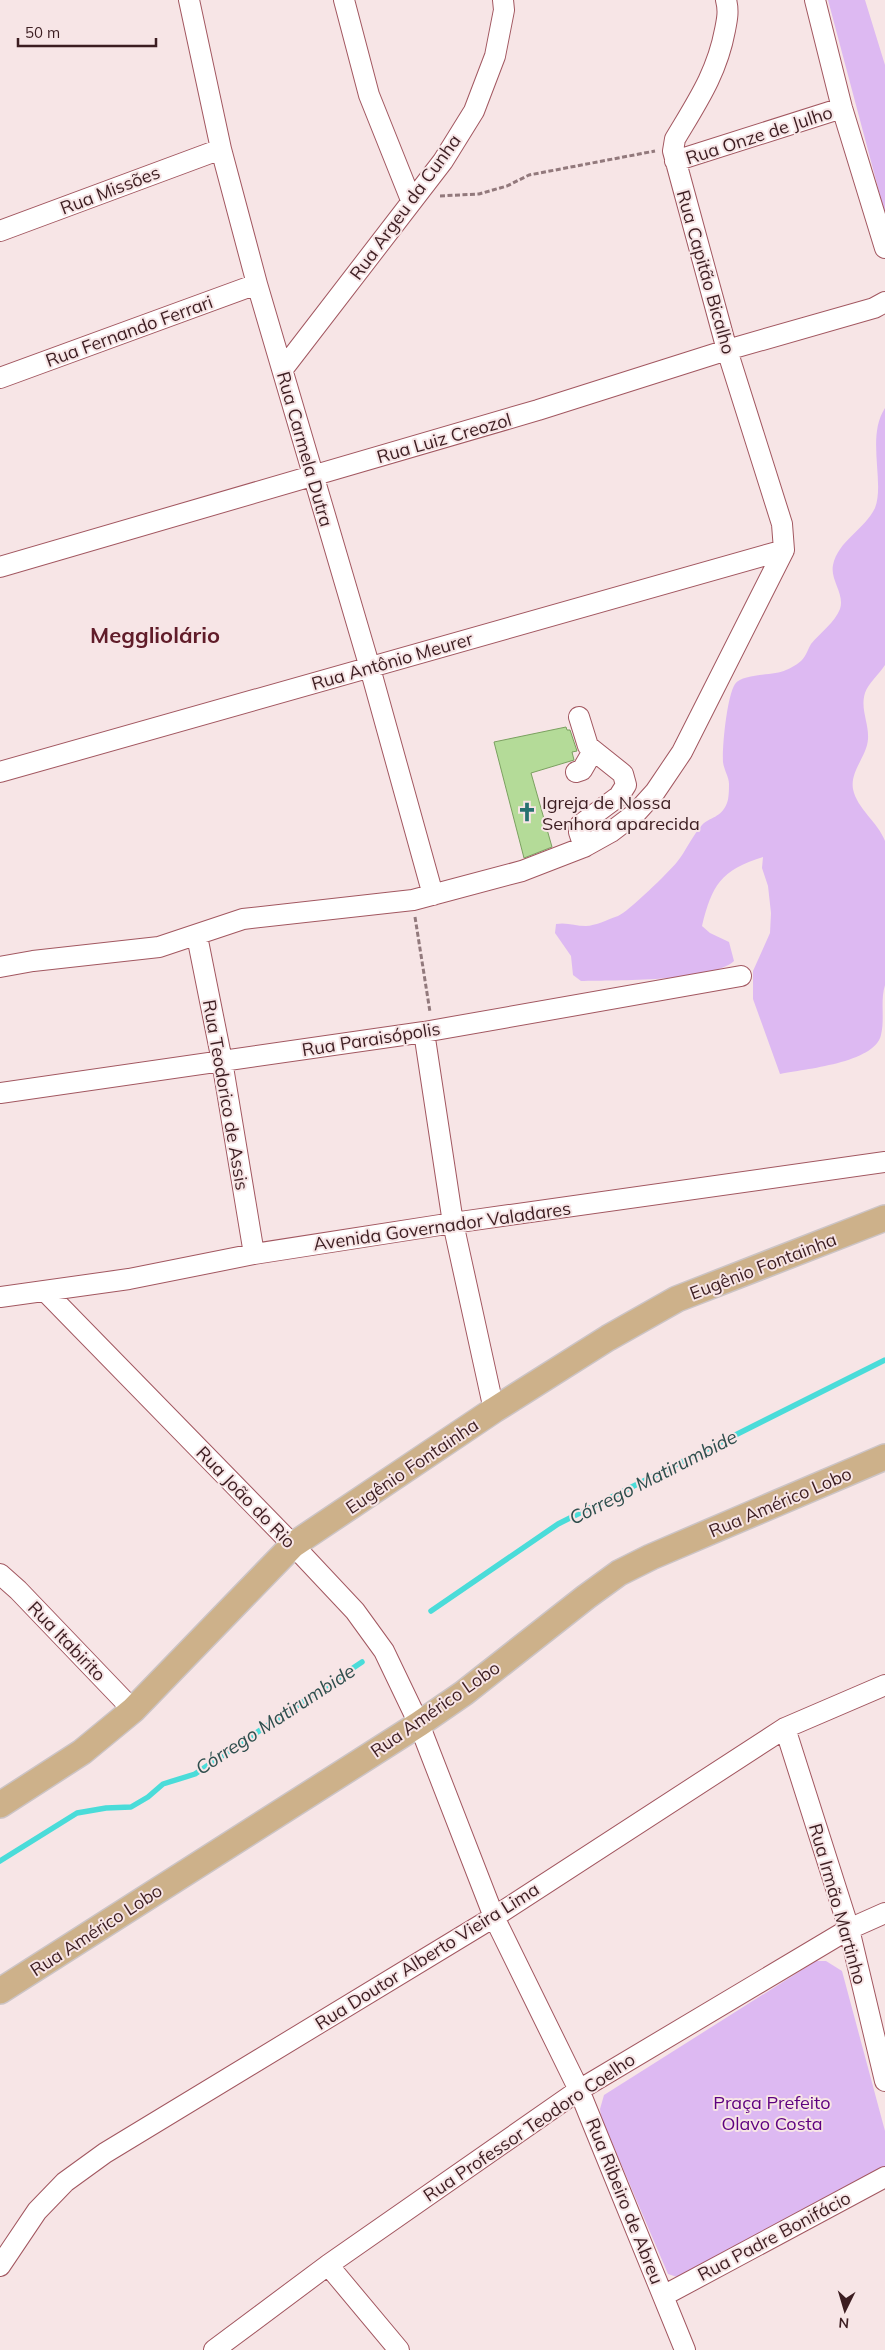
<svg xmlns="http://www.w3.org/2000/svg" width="885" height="2350" viewBox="0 0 885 2350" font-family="Mulish,sans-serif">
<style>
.green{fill:#ddb9f2}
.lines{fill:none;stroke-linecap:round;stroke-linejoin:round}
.stream{stroke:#4adcd9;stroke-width:5.5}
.building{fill:#b4db98;stroke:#7ba060}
.minor-casing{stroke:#a25760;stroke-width:22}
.major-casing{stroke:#ccc4c5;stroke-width:28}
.path{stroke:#92797c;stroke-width:3;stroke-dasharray:5 2.5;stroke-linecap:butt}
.minor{stroke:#fff;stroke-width:20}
.major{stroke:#cdb18a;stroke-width:25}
.labels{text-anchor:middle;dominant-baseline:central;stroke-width:4;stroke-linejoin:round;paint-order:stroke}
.street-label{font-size:18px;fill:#3c1d21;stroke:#f7e5e6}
.poi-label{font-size:18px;fill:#3c1d21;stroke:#f7e5e6;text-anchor:start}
.park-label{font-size:18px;fill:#5e007f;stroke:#f7e5e6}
.water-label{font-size:19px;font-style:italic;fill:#2f4e4d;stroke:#f7e5e6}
.district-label{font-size:22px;font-weight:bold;fill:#601c29;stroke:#f7e5e6}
</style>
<rect width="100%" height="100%" fill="#f7e5e6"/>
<path class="green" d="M828 0H865L885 65V214Z
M885 408V665C879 674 868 684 865 693 860 709 869 723 868 739 867 756 850 771 853 789 857 809 878 822 885 841V985C880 1001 885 1019 881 1035 875 1063 804 1069 780 1074L753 999V971L770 933 771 913 768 886 762 868 763 857C721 870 712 885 702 926L710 933 729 942 734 961C711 982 615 980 581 981L573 975 571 956 555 933 556 924C567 922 575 926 586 926 595 926 609 919 618 916 628 912 669 872 677 862 686 851 692 836 702 825 710 817 721 818 727 803 729 798 729 789 729 784 729 777 724 770 723 762 722 747 727 696 735 684 743 673 774 676 786 670 791 668 798 664 802 660 806 656 808 649 811 644 820 633 835 622 840 609 845 594 830 580 833 565 838 541 865 529 875 508 885 482 866 437 885 408Z
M816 1961H826L842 1971 885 2131V2169L677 2277 668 2274 601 2117 600 2109 604 2095Z"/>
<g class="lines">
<path class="stream" d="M431 1611 558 1524 885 1360
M0 1861 77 1813 106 1808 131 1807 148 1797 163 1784 195 1774 362 1662"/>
</g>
<path class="building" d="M566 727 567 730H570L577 751 572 752 574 760 531 773 552 847 524 858 494 742Z"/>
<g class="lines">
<defs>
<path id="minor" d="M189 0 221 149 257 284 370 668 433 895
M344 0 369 95 411 200
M726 0C729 11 727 20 725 30 717 73 697 102 675 139L673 151 727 350 782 524 784 550
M815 0 842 108 885 248
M675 161 842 108
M0 231 221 149
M283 369 443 161 474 111 495 56 504 10 503 0
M0 378 257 284
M0 567 538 410 727 350 874 308 885 302
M579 717 588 746 623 774 626 785 619 796 580 825 579 832 584 847
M0 772 784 550
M576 772 582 770 593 751
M197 936 222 1061 254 1254
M0 967 33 961 159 947 243 919 413 900 522 871 584 847 611 832 636 813 655 792 682 752 784 550
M424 1032 453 1223 494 1410
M0 1093 424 1032 741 976
M45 1291 293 1545 355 1611 384 1651 419 1724 494 1917 579 2090 685 2350
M0 1297 129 1279 254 1254 453 1223 885 1162
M0 1574 18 1590 133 1710
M785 1728 849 1929 885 2081
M328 2265 399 2350
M0 2266 37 2211 65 2182 105 2153 494 1917 785 1728 885 1685
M663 2296 885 2177
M214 2350 328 2265 579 2090 849 1929 885 1913"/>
<path id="major" d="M0 1805 82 1752 133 1710 293 1545 494 1410 608 1338 677 1299 885 1218
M0 1991 419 1724 464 1693 586 1597 619 1573 651 1557 885 1457"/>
</defs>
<use href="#minor" class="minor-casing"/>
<use href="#major" class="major-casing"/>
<path class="path" d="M440 196 479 194 507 186 529 175 655 151
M415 917 430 1012"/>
<use href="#minor" class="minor"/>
<use href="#major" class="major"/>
</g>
<defs>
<symbol id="church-bare" viewBox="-9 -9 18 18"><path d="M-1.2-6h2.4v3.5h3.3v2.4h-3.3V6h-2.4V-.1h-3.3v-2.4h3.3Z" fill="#277170" stroke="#f7e5e6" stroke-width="2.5" paint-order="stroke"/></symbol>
</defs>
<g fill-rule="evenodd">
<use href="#church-bare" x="513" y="798" width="28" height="28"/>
</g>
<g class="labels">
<g class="street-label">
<text transform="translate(759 135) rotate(-18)">Rua Onze de Julho</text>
<text transform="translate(110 190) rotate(-21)">Rua Missões</text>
<text transform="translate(405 207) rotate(-54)">Rua Argeu da Cunha</text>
<text transform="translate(706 272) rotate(74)">Rua Capitão Bicalho</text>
<text transform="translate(129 331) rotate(-20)">Rua Fernando Ferrari</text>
<text transform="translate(444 438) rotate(-16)">Rua Luiz Creozol</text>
<text transform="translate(305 449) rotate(74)">Rua Carmela Dutra</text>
<text transform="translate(392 661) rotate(-16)">Rua Antônio Meurer</text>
<text transform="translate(371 1039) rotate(-9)">Rua Paraisópolis</text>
<text transform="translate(226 1095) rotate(80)">Rua Teodorico de Assis</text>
<text transform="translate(442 1226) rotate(-8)">Avenida Governador Valadares</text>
<text transform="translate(763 1266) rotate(-21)">Eugênio Fontainha</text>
<text transform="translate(412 1466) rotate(-34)">Eugênio Fontainha</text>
<text transform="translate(246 1497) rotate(46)">Rua João do Rio</text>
<text transform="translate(780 1502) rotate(-23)">Rua Américo Lobo</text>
<text transform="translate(67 1641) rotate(46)">Rua Itabirito</text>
<text transform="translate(435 1709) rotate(-35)">Rua Américo Lobo</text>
<text transform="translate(838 1904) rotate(74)">Rua Irmão Martinho</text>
<text transform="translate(96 1930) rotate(-33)">Rua Américo Lobo</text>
<text transform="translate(427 1956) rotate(-32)">Rua Doutor Alberto Vieira Lima</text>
<text transform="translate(529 2127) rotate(-34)">Rua Professor Teodoro Coelho</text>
<text transform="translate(625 2201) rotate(68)">Rua Ribeiro de Abreu</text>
<text transform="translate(774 2236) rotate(-28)">Rua Padre Bonifácio</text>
</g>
<g class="poi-label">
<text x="542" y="802">Igreja de Nossa<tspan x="542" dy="21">Senhora aparecida</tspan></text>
</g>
<g class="park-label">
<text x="772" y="2102">Praça Prefeito<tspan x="772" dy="21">Olavo Costa</tspan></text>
</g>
<g class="water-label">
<text transform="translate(653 1477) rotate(-27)">Córrego Matirumbide</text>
<text transform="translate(275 1719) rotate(-33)">Córrego Matirumbide</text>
</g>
<g class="district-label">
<text x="155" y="635">Meggliolário</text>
</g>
</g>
<g transform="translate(845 2310) rotate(185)" stroke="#f7e5e6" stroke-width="4" paint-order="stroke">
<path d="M0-4L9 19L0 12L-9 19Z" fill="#3c1d21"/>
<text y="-8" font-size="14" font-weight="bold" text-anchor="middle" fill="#3c1d21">N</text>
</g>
<path d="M18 38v8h138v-8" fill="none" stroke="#3c1d21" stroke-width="2.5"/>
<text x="25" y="38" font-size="15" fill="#3c1d21" stroke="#f7e5e6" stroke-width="4" paint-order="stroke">50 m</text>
</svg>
